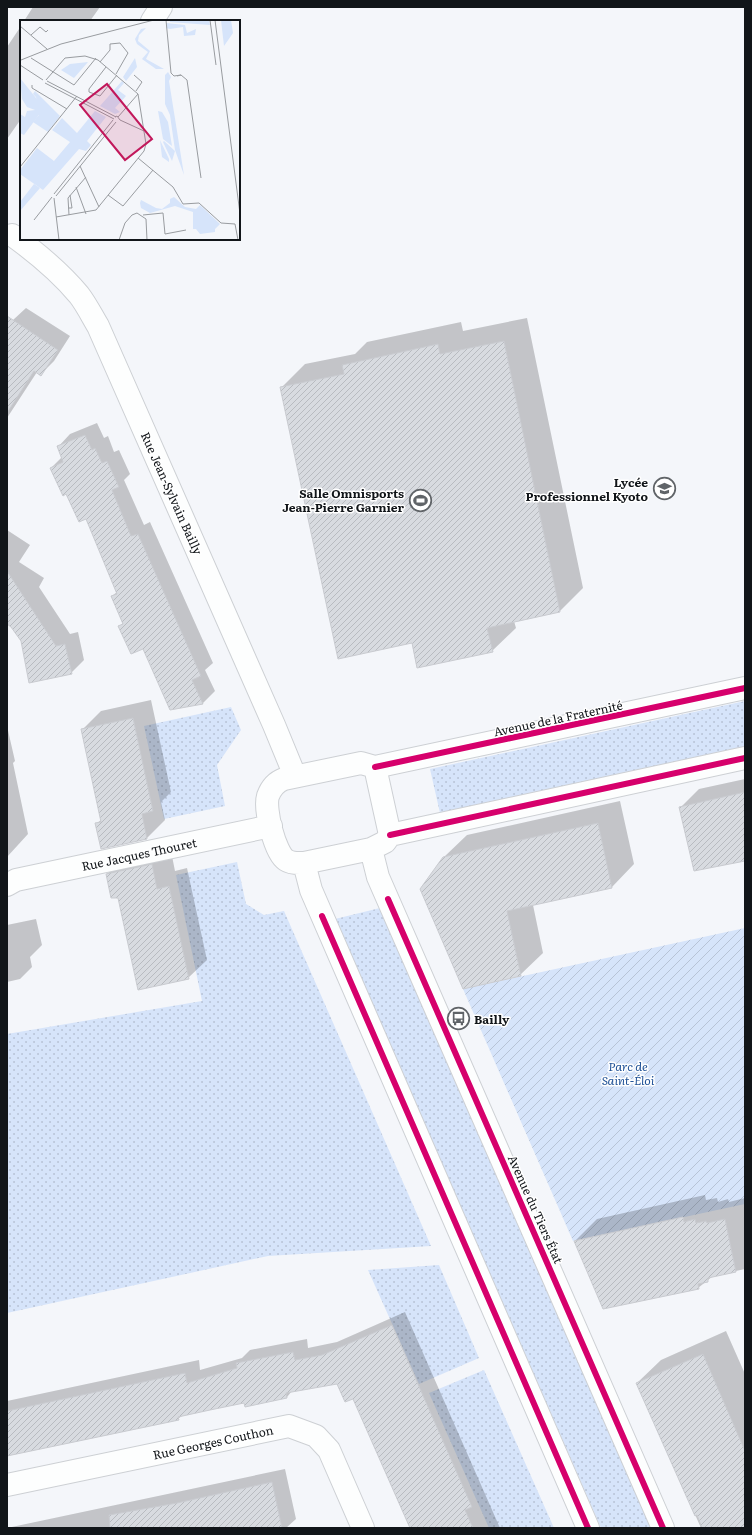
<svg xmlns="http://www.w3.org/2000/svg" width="752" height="1535" viewBox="0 0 752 1535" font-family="Literata,serif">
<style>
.grass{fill:url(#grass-dots)}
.garden{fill:url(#garden-furrows)}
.shadow{fill:#0003}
.building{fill:url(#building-hatch);stroke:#c9cbd0}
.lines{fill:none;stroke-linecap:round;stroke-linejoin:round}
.minor-casing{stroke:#cdd0d4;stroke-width:24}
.minor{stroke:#fdfefe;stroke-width:22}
.cycleway-casing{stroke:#fff;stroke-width:8}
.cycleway{stroke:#d6006c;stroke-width:6}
.labels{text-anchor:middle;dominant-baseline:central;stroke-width:3;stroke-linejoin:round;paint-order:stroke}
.poi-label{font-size:12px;font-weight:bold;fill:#111519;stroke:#fff;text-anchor:end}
.street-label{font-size:12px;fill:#111519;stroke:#fff}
.park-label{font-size:12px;font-style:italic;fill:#235498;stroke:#fff}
.inset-road{fill:none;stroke:#999ca0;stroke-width:1}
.view{fill:#c2185b;fill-opacity:0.15;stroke:#c2185b;stroke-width:2}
.inset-edge{fill:none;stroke:#111519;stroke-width:2}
</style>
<defs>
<pattern id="grass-dots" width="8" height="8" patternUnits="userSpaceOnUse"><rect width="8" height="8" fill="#d6e4fa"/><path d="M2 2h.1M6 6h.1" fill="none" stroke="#b7c3d6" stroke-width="1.8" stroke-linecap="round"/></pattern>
<pattern id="garden-furrows" width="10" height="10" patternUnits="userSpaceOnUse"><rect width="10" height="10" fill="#d6e4fa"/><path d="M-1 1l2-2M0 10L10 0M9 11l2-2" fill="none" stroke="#b7c3d6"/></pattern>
<pattern id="building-hatch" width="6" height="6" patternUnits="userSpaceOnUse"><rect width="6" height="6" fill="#d8dbe0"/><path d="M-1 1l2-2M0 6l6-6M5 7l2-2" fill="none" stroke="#b8bbc0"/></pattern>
</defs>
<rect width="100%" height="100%" fill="#f4f6fa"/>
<path class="grass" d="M745 701V747L440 813 430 769Z
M231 707 241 730 217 765 225 806 164 819 144 726Z
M237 862 246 904 264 915 284 911 431 1246 268 1256 7 1313V1034L202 1001 176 875Z
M380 908 652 1528H601L335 919Z
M439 1265 479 1358 419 1384 368 1270Z
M484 1370 554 1528H489L429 1393Z"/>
<path class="garden" d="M745 928V1204L573 1241 463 989Z"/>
<path class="shadow" d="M33 7H100L90 21H24Z
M21 26V119L7 139V47Z
M26 308 70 336 54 361 41 374 37 372 7 418V330L13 320Z
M527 318 583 588 560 611 514 621 516 628 492 651 413 642 282 387 305 364 355 354 367 342 461 322 463 331Z
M97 423 104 438 108 436 114 452 119 450 130 474 124 480 144 525 150 522 213 663 205 670 215 691 203 703 171 709 143 648 120 626 123 623 112 596 117 592 87 518 67 493 51 468 62 457 58 447 70 434Z
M7 530 30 545 19 562 44 578 39 587 70 634 78 632 84 660 71 673 7 623Z
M151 700 171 792 161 802 165 820 146 839 96 824 102 819 83 729 101 711Z
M7 726 15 761 13 763 28 834 7 857Z
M745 779V860L680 808 699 789Z
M620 801 634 864 612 887 533 905 543 953 520 975 444 857 467 835Z
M170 846 175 871 187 868 207 960 188 978 118 896 107 874 125 856Z
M36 919 42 945 30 957 32 967 20 979 7 982V925Z
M705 1195 706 1200 717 1198 718 1202 728 1199 729 1202 745 1198V1269L713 1276 698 1288 575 1241 597 1219Z
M405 1312 500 1528H410L353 1398 338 1383 292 1391 287 1397 245 1402 183 1415 178 1419 7 1455V1401L199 1360 200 1370 242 1358 250 1350 307 1339 308 1348 337 1342Z
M726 1331 745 1374V1528H701L637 1383 661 1360Z
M285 1469 296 1519 286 1528H7Z"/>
<path class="building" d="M7 316 58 350 41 376 34 371 7 413Z
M504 341 560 612 487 628 493 652 417 668 412 643 338 659 280 387 344 374 342 365 438 344 440 354Z
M85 435 92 450 95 448 102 463 107 461 119 487 112 490 131 536 138 534 201 676 192 680 203 704 170 710 143 649 131 654 118 626 123 624 111 596 117 594 86 519 79 522 66 494 63 496 50 468 63 462 57 446Z
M7 571 56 646 65 644 72 674 29 683 21 641 11 627 7 624Z
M133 718 153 811 142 814 147 839 101 849 95 823 101 822 81 729Z
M745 792V861L694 871 679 807Z
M598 823 612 888 507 911 521 976 463 989 420 889 443 857Z
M152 864 157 889 169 886 189 979 138 990 118 898H111L106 874Z
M683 1217 684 1222 695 1219 696 1223 706 1221 707 1223 725 1219 736 1272 708 1278V1282L698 1284 699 1289 603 1309 574 1241Z
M392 1325 472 1507 465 1510 473 1528H410L353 1399 345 1402 337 1384 286 1393 287 1398 245 1407 244 1403 210 1410 178 1417 179 1420 7 1456V1411L185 1373 187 1383 237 1368 236 1363 293 1352 295 1360 322 1355Z
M703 1354 745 1451V1528H702L697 1515 695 1516 636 1383Z
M272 1482 282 1528H110L109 1515 177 1503Z"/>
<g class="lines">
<defs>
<path id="minor" d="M152 21 161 7
M12 235C37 253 59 271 79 295 86 304 92 316 98 326L274 725 295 776
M361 763 375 767 390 835 385 842 371 849 304 863C298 863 292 864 286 860 275 853 264 809 268 796 271 788 276 782 284 779Z
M375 767 745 688
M390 835 745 758
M371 849 378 877 663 1528
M304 863 311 890 588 1528
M7 885 16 880 271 826
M7 1485 289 1426 316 1436 329 1450 363 1528"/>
</defs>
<use href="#minor" class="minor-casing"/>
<use href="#minor" class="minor"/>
<defs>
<path id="cycleway" d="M375 767 745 688
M390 835 745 758
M388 899 663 1528
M322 916 588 1528"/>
</defs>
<use href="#cycleway" class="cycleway-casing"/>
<use href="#cycleway" class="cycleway"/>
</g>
<defs>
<symbol id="school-ring" viewBox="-11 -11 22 22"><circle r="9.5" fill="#fff" stroke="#606468" stroke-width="1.5"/><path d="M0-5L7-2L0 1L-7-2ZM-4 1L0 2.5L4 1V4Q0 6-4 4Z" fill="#606468"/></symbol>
<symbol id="stadium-ring" viewBox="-11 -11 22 22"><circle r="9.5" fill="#fff" stroke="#606468" stroke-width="1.5"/><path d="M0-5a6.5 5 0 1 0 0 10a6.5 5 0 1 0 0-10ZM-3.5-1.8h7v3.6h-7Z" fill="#606468"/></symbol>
<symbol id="bus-ring" viewBox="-11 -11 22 22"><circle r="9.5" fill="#fff" stroke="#606468" stroke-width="1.5"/><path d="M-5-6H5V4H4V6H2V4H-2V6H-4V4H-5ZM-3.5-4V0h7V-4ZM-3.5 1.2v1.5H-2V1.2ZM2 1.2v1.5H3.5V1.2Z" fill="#606468"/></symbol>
</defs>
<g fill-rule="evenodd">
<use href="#school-ring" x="652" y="476" width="25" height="25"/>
<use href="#stadium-ring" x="408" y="488" width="25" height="25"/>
<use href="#bus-ring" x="446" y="1006" width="25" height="25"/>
</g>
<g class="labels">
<g class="poi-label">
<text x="648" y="482">Lycée<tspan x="648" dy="14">Professionnel Kyoto</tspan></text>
<text x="404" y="493">Salle Omnisports<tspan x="404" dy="14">Jean-Pierre Garnier</tspan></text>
<text x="474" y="1019" text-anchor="start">Bailly</text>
</g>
<g class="street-label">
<text transform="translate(172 493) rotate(66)">Rue Jean-Sylvain Bailly</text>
<text transform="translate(558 718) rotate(-12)">Avenue de la Fraternité</text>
<text transform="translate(139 854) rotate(-12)">Rue Jacques Thouret</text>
<text transform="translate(536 1209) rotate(66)">Avenue du Tiers État</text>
<text transform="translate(213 1442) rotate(-12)">Rue Georges Couthon</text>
</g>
<g class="park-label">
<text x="628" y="1066">Parc de<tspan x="628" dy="14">Saint-Éloi</tspan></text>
</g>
</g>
<g transform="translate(20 20)">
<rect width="220" height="220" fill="#f4f6fa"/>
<path d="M115 38 117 47 106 61 103 57ZM68 42 54 58 41 50 50 44ZM102 61 104 63 98 70 106 76 95 88 100 92 95 94 80 86ZM15 71 40 96 28 112 13 102 19 95 16 77 13 74ZM14 164 20 168 0 191V182Z" fill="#d6e4fa"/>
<path d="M150 0H189L190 5 150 2ZM201 0H211L213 13 204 26ZM146 3 165 5 167 13 176 9 175 15 164 16 163 7 150 9 146 8ZM126 8 119 15 118 21 130 31 126 39 144 49H136L122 39 128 32 117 24 115 19 121 9ZM148 52 151 57 149 61 164 155 155 130 150 95 145 84V55ZM0 58 24 88 4 115 0 113V94L5 97 7 91 15 90 7 87 2 79ZM138 91 142 92 148 102 152 126 143 119ZM140 120 149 139V142L142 137ZM144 121 155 131 152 141 143 122ZM154 177 165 187 176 189V209H173V192L155 186 130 193 121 188 120 183 121 180 136 188 142 189 150 183V179Z" fill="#d6e4fa"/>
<path d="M75 91 86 97 67 121 71 125 66 131 59 129 23 170 0 154V150L17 128 34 141 50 122 32 110 42 98 57 113ZM180 185 200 204 195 209V212L180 214 176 209V189Z" fill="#d6e4fa"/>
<path class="inset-road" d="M146 0 151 53 154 56 161 55 157 56M190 0 196 45M195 0 220 194M0 6 27 29M11 15 20 7 26 12 28 10M11 38 54 65 76 38M1 40 41 24 134 0M80 42 90 30V24L100 23 108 33 96 54M0 45 23 60M86 47 69 69V72L80 76 97 55M114 55 122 62 116 71M161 55 167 60 181 158M26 60 45 38 65 36 78 40 118 74 126 124 124 131 76 190 36 197M27 61 96 97M25 63 94 99M12 65V68L47 89M95 97 97 96 100 100 124 111M98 97 118 74M118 138 153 167 163 184 179 183 201 203 215 204 218 220M60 146 79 187M0 147 57 76M56 167 66 194M34 174 93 100M88 175 103 186 133 150M36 176 96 102M34 178 39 220M48 188H52L50 175M49 195 48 178 66 157M123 195 143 193 145 214 166 210M14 200 32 177M99 220 105 203 112 195 117 193 126 199 127 220"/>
<path class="view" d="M87 64 132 119 105 140 60 85Z"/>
<rect width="220" height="220" class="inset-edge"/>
</g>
<rect width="752" height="1535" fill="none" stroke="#111519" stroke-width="16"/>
</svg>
